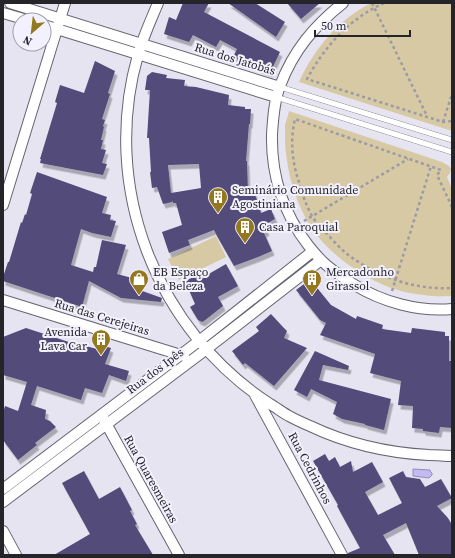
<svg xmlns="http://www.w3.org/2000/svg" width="455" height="558" viewBox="0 0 455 558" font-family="'Source Serif 4',serif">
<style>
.green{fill:#d6c9a4}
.water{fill:#c2baf1;stroke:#938db5}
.building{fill:#534b7a;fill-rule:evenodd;filter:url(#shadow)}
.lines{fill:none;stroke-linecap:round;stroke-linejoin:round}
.service-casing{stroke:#66646f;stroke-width:6}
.minor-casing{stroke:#66646f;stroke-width:12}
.path{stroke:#9c9aa4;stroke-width:2.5;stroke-dasharray:3 3;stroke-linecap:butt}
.service{stroke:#fff;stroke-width:5}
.minor{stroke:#fff;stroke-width:10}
.labels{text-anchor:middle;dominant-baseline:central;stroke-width:4;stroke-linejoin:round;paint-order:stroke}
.street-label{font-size:12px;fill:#252429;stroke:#f3f1fe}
.poi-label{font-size:12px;fill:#252429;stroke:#f3f1fe;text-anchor:start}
</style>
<defs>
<filter id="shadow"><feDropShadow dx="2.5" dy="4.5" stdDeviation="0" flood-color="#0004"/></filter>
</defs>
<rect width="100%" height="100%" fill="#e6e4f1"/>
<path class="green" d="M371 3H452V131L299 82C314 49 339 19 371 3Z
M289 111 442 162 449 166 451 169 450 173 447 177 452 189V296C436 297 416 295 401 291 371 283 335 259 316 234 304 219 295 196 290 177 287 163 285 151 285 138 285 134 285 129 285 125 286 121 288 116 289 111Z
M216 236 226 257 179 280 168 259Z"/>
<path class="water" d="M413 469 430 470V471L432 473V475L429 478 413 476Z"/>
<path class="building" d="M183 3H209L204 12 280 52 270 73 262 70 246 62 233 57 237 49 220 40 216 47 193 35 189 42 164 34 169 17 176 20Z
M228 3H255L285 22 276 37Z
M287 3H320L301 19Z
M95 61 115 71 108 93 110 94 102 119 105 120 103 126 104 127 101 140H103L101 149 106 150 102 163 107 164 103 175 40 163 41 159H40L57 103 55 102 60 85 84 93Z
M152 72 167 75 166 78 185 80 184 86 196 87 229 95 228 105 245 107V109H251L250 124H249L246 161H247L248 193 254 191 261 213 271 209 275 219 264 225 267 231 264 233 272 251 258 257 234 266 217 236 214 230 188 240 190 245 169 253 162 232 182 225 176 203H173L172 200V202L163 204 157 187 152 188 150 172H151L149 138H147L150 90H145L147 76ZM199 164 201 188 171 193 168 165Z
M37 172 107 197 102 213 111 215 110 220 116 221 111 237 92 233 81 229 71 265 93 272 94 267H96L102 240 126 245 117 274 136 279 134 288 162 298 161 302 121 298 89 281 82 307 3 281V277L8 262H9L21 222 22 223 25 214 26 215 32 194 30 193Z
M226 264 238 286 218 297 223 306 204 321 202 322 198 320 190 307 195 304 185 281 198 275 200 279Z
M308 281 314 284 331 305 356 319 357 316 383 325 382 329 411 333 412 328 445 332V336H449V361H452V428L440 427 439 433 423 431V429L412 428 413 406 398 405 401 381 370 373 375 354 320 335 326 323 320 320 296 290Z
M271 314 283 327 287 331 284 338 307 348 274 386 245 363 243 365 232 351 259 331 256 327Z
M26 328 78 345V344L97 349 98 344 111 348 105 364 129 371 126 381 109 375 102 393 85 388 81 400 37 386 31 405 46 410 45 419 50 421 56 427 35 443 37 445 18 460 3 440V413L5 406 18 411 27 382 3 375V337Z
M315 351 349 366 348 370 323 365 319 380 391 399 384 430 365 425V424L342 419 333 414 337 402 311 389 307 397 294 390Z
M325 454 329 461 335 457 340 467 351 461 353 472 372 462 383 482 365 492 378 515 402 503 389 478 403 471 406 477 420 479 425 487 441 479 452 498 437 506 448 518 452 525V555H419L406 523 383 535 395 555H348V553L360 548 337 506 338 505 313 461Z
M84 471 99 499 120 487 132 510 130 511 137 524 135 525 153 555H54L90 534 62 483Z"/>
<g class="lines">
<defs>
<path id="service" d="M280 87 452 140
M276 97 452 152"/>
<path id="minor" d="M10 3 280 87
M158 3C151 20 143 37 138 55 100 187 156 330 270 404 277 408 283 413 289 416 296 420 303 423 310 426 348 444 388 453 429 455 437 455 444 456 452 456
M343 3C314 26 293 51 280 86 274 101 273 119 272 134 271 174 283 213 308 245 312 250 317 256 322 261 331 270 342 277 353 284 382 302 418 312 452 309
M3 13 27 20
M44 25 276 97
M3 205 65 3
M3 300 184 356
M255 395 342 555
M103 418 179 555
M3 489 199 341 313 251
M3 502 204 351 321 260
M3 531 16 555"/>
</defs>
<use href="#service" class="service-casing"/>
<use href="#minor" class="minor-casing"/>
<path class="path" d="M372 3 427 116
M384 3C349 19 325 46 307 79L443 122 452 121
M443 122 452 94
M452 207 437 175 441 170 295 119C290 140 292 162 299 182 302 194 306 205 312 216 317 224 323 230 330 237 335 243 341 249 347 254 377 277 414 290 452 288
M304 221 408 159
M392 291 431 166"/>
<use href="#service" class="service"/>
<use href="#minor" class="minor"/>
</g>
<defs>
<symbol id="building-pin" viewBox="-11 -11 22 30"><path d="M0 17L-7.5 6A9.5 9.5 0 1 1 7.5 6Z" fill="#94781f" stroke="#f3f1fe"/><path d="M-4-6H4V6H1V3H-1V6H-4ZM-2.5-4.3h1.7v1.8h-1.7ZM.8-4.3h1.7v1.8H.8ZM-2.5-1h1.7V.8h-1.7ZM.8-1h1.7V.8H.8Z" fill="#fff"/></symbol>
<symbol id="shop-pin" viewBox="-11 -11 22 30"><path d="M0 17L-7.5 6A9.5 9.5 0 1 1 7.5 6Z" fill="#94781f" stroke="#f3f1fe"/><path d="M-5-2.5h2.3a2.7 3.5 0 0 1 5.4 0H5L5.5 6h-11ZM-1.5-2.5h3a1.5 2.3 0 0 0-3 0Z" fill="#fff"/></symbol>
</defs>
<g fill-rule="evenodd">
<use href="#building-pin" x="207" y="186" width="22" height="30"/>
<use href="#building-pin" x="234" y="216" width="22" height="30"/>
<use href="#shop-pin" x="128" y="268" width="22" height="30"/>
<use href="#building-pin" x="301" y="268" width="22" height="30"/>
<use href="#building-pin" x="90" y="328" width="22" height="30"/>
</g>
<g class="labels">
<g class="street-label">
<text transform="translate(235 59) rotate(17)">Rua dos Jatobás</text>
<text transform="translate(102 317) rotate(17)">Rua das Cerejeiras</text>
<text transform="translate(155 371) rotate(-37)">Rua dos Ipês</text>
<text transform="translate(310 468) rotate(62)">Rua Cedrinhos</text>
<text transform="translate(151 479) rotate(61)">Rua Quaresmeiras</text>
</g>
<g class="poi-label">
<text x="232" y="190">Seminário Comunidade<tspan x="232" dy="14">Agostiniana</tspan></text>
<text x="259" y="227">Casa Paroquial</text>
<text x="153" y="272">EB Espaço<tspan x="153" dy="14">da Beleza</tspan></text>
<text x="326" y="272">Mercadonho<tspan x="326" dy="14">Girassol</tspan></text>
<text x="87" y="332" text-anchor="end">Avenida<tspan x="87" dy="14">Lava Car</tspan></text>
</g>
</g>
<rect width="455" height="558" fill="none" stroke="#252429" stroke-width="8"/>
<g transform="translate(32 32) rotate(208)"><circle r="19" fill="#f3f1fe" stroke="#a19fa9"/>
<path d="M0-3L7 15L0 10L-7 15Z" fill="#94781f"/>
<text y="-6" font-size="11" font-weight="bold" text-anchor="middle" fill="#252429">N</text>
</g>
<path d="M315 30v6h95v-6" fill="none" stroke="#252429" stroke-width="2"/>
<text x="321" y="30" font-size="12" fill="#252429" stroke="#f3f1fe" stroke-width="3" paint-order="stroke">50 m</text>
</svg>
